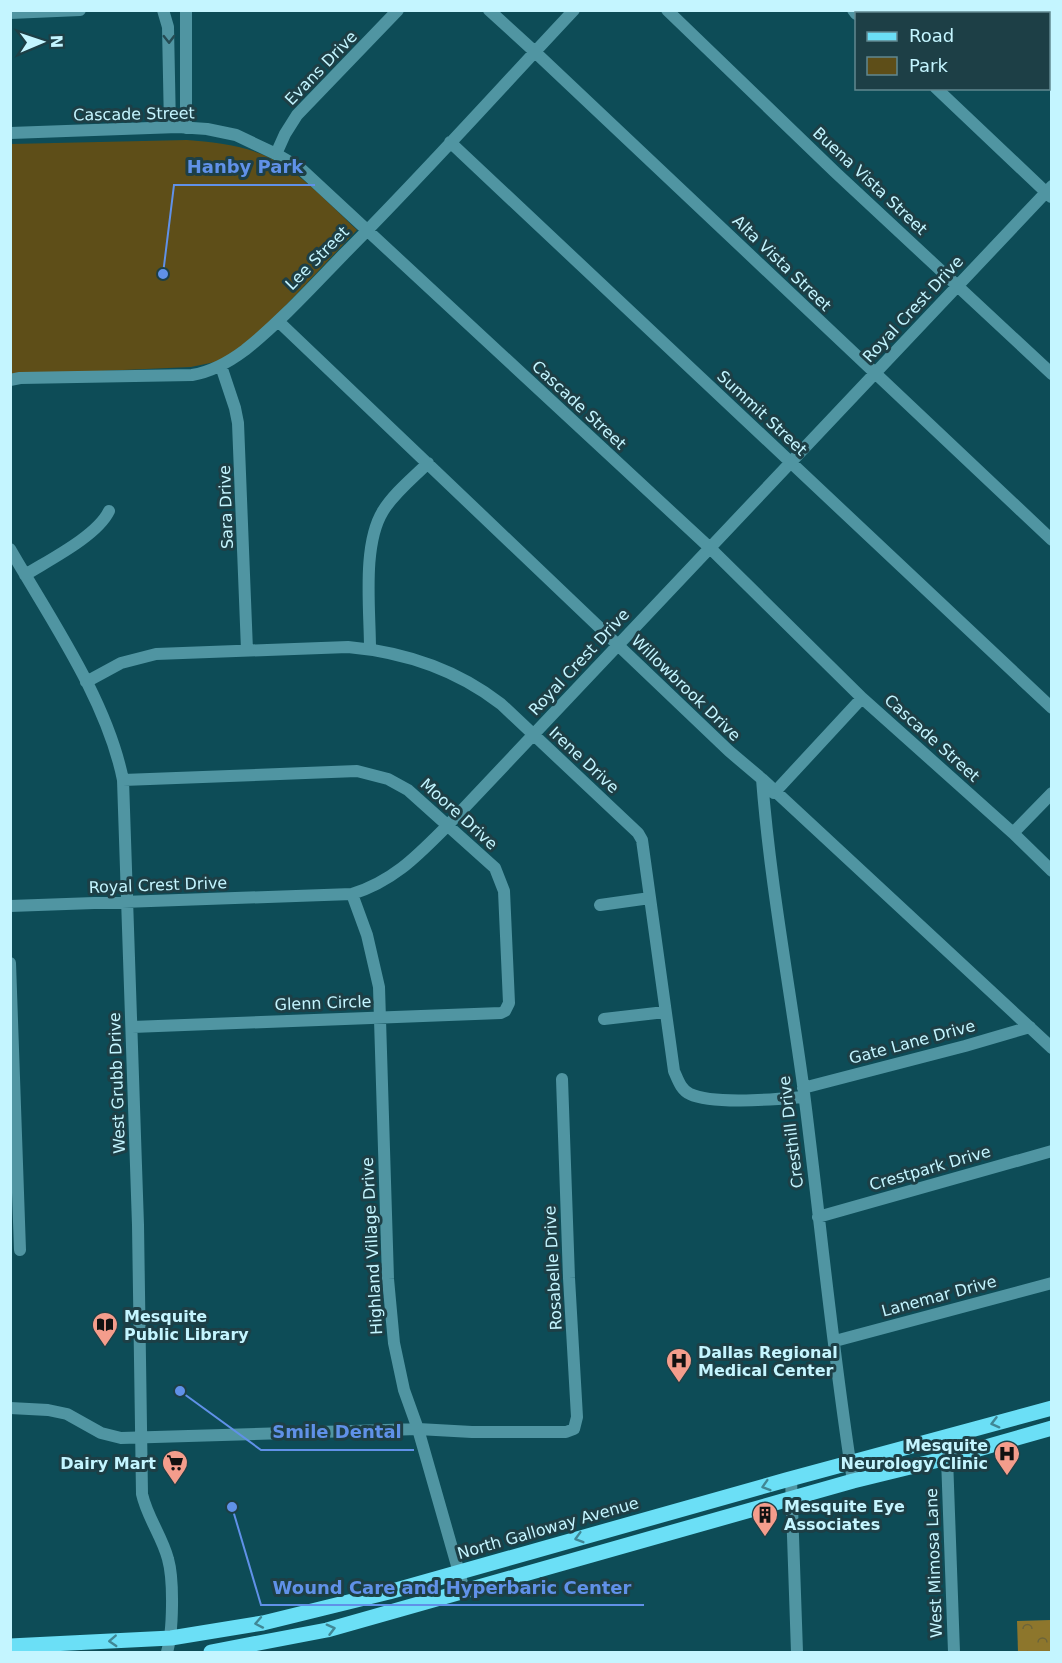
<svg xmlns="http://www.w3.org/2000/svg" width="1062" height="1663" viewBox="0 0 1062 1663" font-family="'DejaVu Sans',sans-serif">
<style>
.forest{fill:url(#forest-crowns)}
.green{fill:#5e4e18}
.lines{fill:none;stroke-linecap:round;stroke-linejoin:round}
.minor{stroke:#5095a2;stroke-width:12}
.major{stroke:#6bdff6;stroke-width:15}
.oneway{stroke:#254c54}
.oneway2{stroke:#408795}
.labels{text-anchor:middle;dominant-baseline:central;stroke-width:6;stroke-linejoin:round;paint-order:stroke}
.street-label{font-size:16px;fill:#c4f5ff;stroke:#1d3f46}
.poi-label{font-size:16px;font-weight:bold;fill:#c4f5ff;stroke:#1d3f46;text-anchor:start}
.leader{fill:none;stroke:#6091e8;stroke-width:2}
.callout-dot{fill:#6091e8;stroke:#1d3f46;stroke-width:2}
.callout-label{font-size:18px;text-anchor:middle;font-weight:bold;fill:#6091e8;stroke:#1d3f46;stroke-width:6;stroke-linejoin:round;paint-order:stroke}
</style>
<defs>
<pattern id="forest-crowns" width="20" height="18" patternUnits="userSpaceOnUse" patternTransform="scale(1.5)"><rect width="20" height="18" fill="#8d762c"/><path d="M2 6a3 3 0 1 1 6 0M12 15a3 3 0 1 1 6 0" fill="none" stroke="#6c6439"/></pattern>
</defs>
<rect width="100%" height="100%" fill="#0d4c57"/>
<path class="forest" d="M1051 1620V1652H1018L1017 1621Z"/>
<path class="green" d="M187 140C214 142 242 145 268 157 302 173 330 205 357 230L273 319 233 354 215 362 191 367 11 375V144Z"/>
<g class="lines">
<path class="minor" d="M163 10 168 27 170 127
M489 10 535 52 1052 540
M667 10 835 172 1052 374
M853 10 856 14
M1023 10 1026 14
M10 13 80 10
M1048 35 1052 38
M936 88 1051 197
M186 128V10
M10 133 178 127 207 129 236 135 276 154 300 168 710 548 862 698 1013 833 1052 871
M450 142 1052 708
M276 154 285 134 297 115 398 10
M278 321 729 751 762 779 1052 1048
M221 366 235 408 238 423 247 650
M10 380 20 378 192 375C211 372 229 362 245 350 280 322 311 288 343 255 422 176 497 92 574 10
M10 549C51 620 107 700 123 780L138 1225 142 1494C147 1517 162 1536 168 1559 174 1580 173 1632 167 1652
M25 575C49 560 97 536 109 511
M370 649C370 609 362 545 383 511 394 493 413 478 428 463
M86 682 121 663 156 654 348 647C404 652 456 669 501 704L638 833 642 840 674 1071C678 1080 681 1090 690 1094 713 1105 777 1099 803 1097
M762 779C770 882 789 983 803 1085 820 1217 832 1349 853 1481
M123 780 357 771 388 779 408 790 495 868 504 891 509 1003 505 1011 501 1013 132 1027
M774 793 862 698
M1013 833 1052 793
M352 894 367 935 379 987 388 1279 394 1343 404 1390 418 1429 464 1590
M600 905 650 898
M10 906 352 894C394 881 418 855 448 825L1052 186
M10 963 20 1250
M604 1019 665 1012
M803 1088 965 1046 1030 1027
M818 1217 1052 1151
M835 1341 1052 1283
M10 1408 48 1410 67 1414 101 1433 121 1438 418 1429 472 1432H566L574 1429 577 1417 569 1278 562 1079
M943 1437 947 1458 954 1652
M791 1478 797 1652"/>
<path class="major" d="M10 1646 171 1638 263 1623 389 1592 786 1480 1052 1408
M211 1652 327 1630 853 1481 947 1458 1052 1428"/>
</g>
<defs><path id="oneway-chevron" d="M-2-3.5L2.5 0L-2 3.5" fill="none" stroke-width="1.6" stroke-linecap="round" stroke-linejoin="round" transform="scale(1.5)"/></defs>
<use class="oneway" href="#oneway-chevron" transform="translate(169 39) rotate(89)"/>
<g class="oneway2">
<use href="#oneway-chevron" transform="translate(995 1423) rotate(165)"/>
<use href="#oneway-chevron" transform="translate(766 1486) rotate(163)"/>
<use href="#oneway-chevron" transform="translate(579 1538) rotate(164)"/>
<use href="#oneway-chevron" transform="translate(259 1623) rotate(169)"/>
<use href="#oneway-chevron" transform="translate(331 1629) rotate(-15)"/>
<use href="#oneway-chevron" transform="translate(113 1641) rotate(177)"/>
</g>
<defs>
<symbol id="library-pin" viewBox="-11 -11 22 30"><path d="M0 17L-7.5 6A9.5 9.5 0 1 1 7.5 6Z" fill="#f49d8c" stroke="#1d3f46"/><path d="M-6-4Q-3-5.5-.7-3.5V5Q-3 3-6 4ZM6-4Q3-5.5 .7-3.5V5Q3 3 6 4Z" fill="#111"/></symbol>
<symbol id="hospital-pin" viewBox="-11 -11 22 30"><path d="M0 17L-7.5 6A9.5 9.5 0 1 1 7.5 6Z" fill="#f49d8c" stroke="#1d3f46"/><path d="M-5-5h3v3.5h4V-5h3V5h-3V1.5h-4V5h-3Z" fill="#111"/></symbol>
<symbol id="supermarket-pin" viewBox="-11 -11 22 30"><path d="M0 17L-7.5 6A9.5 9.5 0 1 1 7.5 6Z" fill="#f49d8c" stroke="#1d3f46"/><path d="M-6-5.5h2.5l.6 2H6L4.5 2H-2.5L-4.4-4H-6ZM-1.5 3.2a1.3 1.3 0 1 0 .1 0ZM3 3.2a1.3 1.3 0 1 0 .1 0Z" fill="#111"/></symbol>
<symbol id="building-pin" viewBox="-11 -11 22 30"><path d="M0 17L-7.5 6A9.5 9.5 0 1 1 7.5 6Z" fill="#f49d8c" stroke="#1d3f46"/><path d="M-4-6H4V6H1V3H-1V6H-4ZM-2.5-4.3h1.7v1.8h-1.7ZM.8-4.3h1.7v1.8H.8ZM-2.5-1h1.7V.8h-1.7ZM.8-1h1.7V.8H.8Z" fill="#111"/></symbol>
</defs>
<g fill-rule="evenodd">
<use href="#library-pin" x="90" y="1310" width="30" height="40"/>
<use href="#hospital-pin" x="664" y="1346" width="30" height="40"/>
<use href="#hospital-pin" x="992" y="1439" width="30" height="40"/>
<use href="#supermarket-pin" x="160" y="1448" width="30" height="40"/>
<use href="#building-pin" x="750" y="1500" width="30" height="40"/>
</g>
<g class="labels">
<g class="street-label">
<text transform="translate(321 68) rotate(-46)">Evans Drive</text>
<text transform="translate(134 114) rotate(-1)">Cascade Street</text>
<text transform="translate(870 181) rotate(43)">Buena Vista Street</text>
<text transform="translate(317 258) rotate(-45)">Lee Street</text>
<text transform="translate(782 263) rotate(44)">Alta Vista Street</text>
<text transform="translate(913 309) rotate(-47)">Royal Crest Drive</text>
<text transform="translate(579 405) rotate(43)">Cascade Street</text>
<text transform="translate(762 413) rotate(43)">Summit Street</text>
<text transform="translate(226 507) rotate(-92)">Sara Drive</text>
<text transform="translate(579 662) rotate(-47)">Royal Crest Drive</text>
<text transform="translate(686 688) rotate(44)">Willowbrook Drive</text>
<text transform="translate(932 738) rotate(42)">Cascade Street</text>
<text transform="translate(584 760) rotate(43)">Irene Drive</text>
<text transform="translate(459 814) rotate(42)">Moore Drive</text>
<text transform="translate(158 885) rotate(-2)">Royal Crest Drive</text>
<text transform="translate(323 1003) rotate(-2)">Glenn Circle</text>
<text transform="translate(912 1042) rotate(-15)">Gate Lane Drive</text>
<text transform="translate(117 1083) rotate(-92)">West Grubb Drive</text>
<text transform="translate(791 1132) rotate(-97)">Cresthill Drive</text>
<text transform="translate(930 1168) rotate(-16)">Crestpark Drive</text>
<text transform="translate(372 1246) rotate(-93)">Highland Village Drive</text>
<text transform="translate(553 1268) rotate(-93)">Rosabelle Drive</text>
<text transform="translate(939 1296) rotate(-15)">Lanemar Drive</text>
<text transform="translate(548 1528) rotate(-16)">North Galloway Avenue</text>
<text transform="translate(934 1563) rotate(-92)">West Mimosa Lane</text>
</g>
<g class="poi-label">
<text x="124" y="1316">Mesquite<tspan x="124" dy="18">Public Library</tspan></text>
<text x="698" y="1352">Dallas Regional<tspan x="698" dy="18">Medical Center</tspan></text>
<text x="988" y="1445" text-anchor="end">Mesquite<tspan x="988" dy="18">Neurology Clinic</tspan></text>
<text x="156" y="1463" text-anchor="end">Dairy Mart</text>
<text x="784" y="1506">Mesquite Eye<tspan x="784" dy="18">Associates</tspan></text>
</g>
</g>
<path class="leader" d="M163 274L174 185H315M180 1391L261 1450H414M232 1507L261 1605H644"/>
<g class="callout-dot">
<circle cx="163" cy="274" r="6"/>
<circle cx="180" cy="1391" r="6"/>
<circle cx="232" cy="1507" r="6"/>
</g>
<g class="callout-label">
<text x="245" y="173">Hanby Park</text>
<text x="337" y="1438">Smile Dental</text>
<text x="452" y="1594">Wound Care and Hyperbaric Center</text>
</g>
<rect width="1062" height="1663" fill="none" stroke="#c4f5ff" stroke-width="24"/>
<rect x="855" y="12" width="195" height="78" fill="#1d3f46" stroke="#608890" stroke-width="1.5"/>
<rect x="867" y="32" width="30" height="9" fill="#6bdff6" stroke="#608890" stroke-width="1.5"/>
<text x="909" y="42" font-size="18" fill="#c4f5ff">Road</text>
<rect x="867" y="57" width="30" height="18" fill="#5e4e18" stroke="#608890" stroke-width="1.5"/>
<text x="909" y="72" font-size="18" fill="#c4f5ff">Park</text>
<g transform="translate(42 42) rotate(88)" stroke="#1d3f46" stroke-width="4.5" paint-order="stroke">
<path d="M0-4.5L10 22L0 15L-10 22Z" fill="#c4f5ff"/>
<text y="-9" font-size="16" font-weight="bold" text-anchor="middle" fill="#c4f5ff">N</text>
</g>
</svg>
